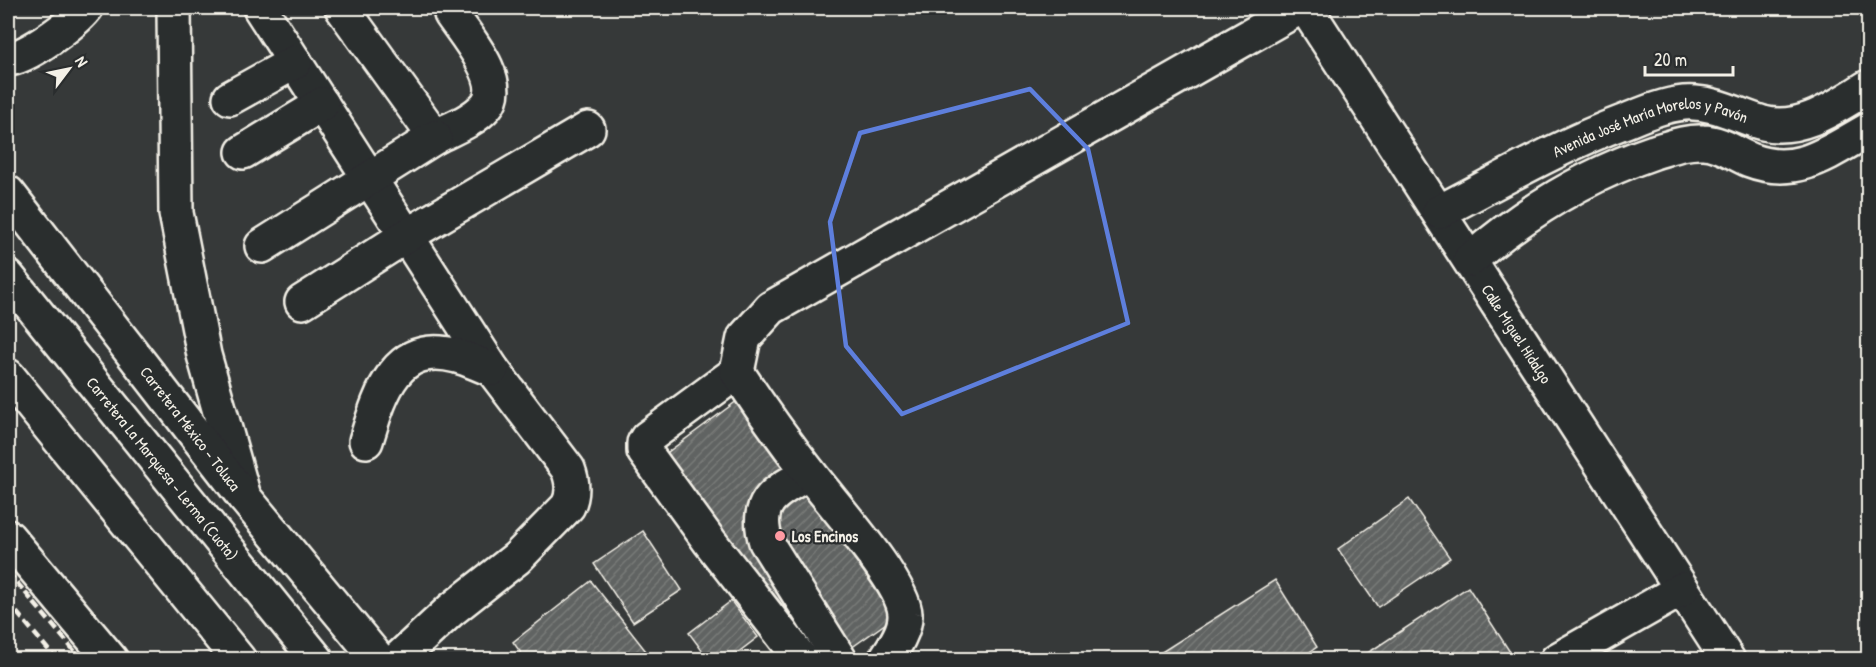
<svg xmlns="http://www.w3.org/2000/svg" width="1876" height="667" viewBox="0 0 1876 667" font-family="'Patrick Hand',sans-serif">
<style>
.building{fill:url(#building-hatch);stroke:#f4f1e8;stroke-width:1.5}
.lines{fill:none;stroke-linecap:round;stroke-linejoin:round}
.minor-casing{stroke:#f4f1e8;stroke-width:38}
.highway-casing{stroke:#f4f1e8;stroke-width:38}
.minor{stroke:#2a2d2e;stroke-width:33}
.highway{stroke:#2a2d2e;stroke-width:33}
.rail{stroke:#f4f1e8;stroke-width:4.5;stroke-dasharray:9 4.5;stroke-linecap:butt}
.marked{fill:none;stroke:#5e7fdd;stroke-width:4.5;stroke-linejoin:round}
.poi-dot{fill:#ff9aa2;stroke:#2a2d2e;stroke-width:2}
.labels{text-anchor:middle;dominant-baseline:central;stroke-width:4.5;stroke-linejoin:round;paint-order:stroke}
.street-label{font-size:16px;fill:#f4f1e8;stroke:#2a2d2e}
.poi-label{font-size:16px;font-weight:bold;fill:#f4f1e8;stroke:#2a2d2e;text-anchor:start}
</style>
<defs>
<pattern id="building-hatch" width="6" height="6" patternUnits="userSpaceOnUse" patternTransform="scale(1.5)"><rect width="6" height="6" fill="#616362"/><path d="M-1 1l2-2M0 6l6-6M5 7l2-2" fill="none" stroke="#787a78"/></pattern>
</defs>
<rect width="100%" height="100%" fill="#363939"/>
<filter id="ink" filterUnits="userSpaceOnUse"><feTurbulence type="fractalNoise" baseFrequency=".0167" numOctaves="2"/><feDisplacementMap in="SourceGraphic" scale="12" xChannelSelector="R" yChannelSelector="G"/><feConvolveMatrix kernelMatrix="1 2 1 2 8 2 1 2 1" color-interpolation-filters="sRGB"/></filter>
<g filter="url(#ink)">
<path class="building" d="M745 395 903 611 834 660H807L656 461Z
M1409 499 1450 558 1378 607 1338 549Z
M643 531 682 590 633 622 594 564Z
M1275 580 1317 647 1298 660H1149Z
M591 581 653 660H526L513 642Z
M1468 587 1510 652 1498 660H1357Z
M731 601 758 637 728 660H709L689 633Z"/>
<g class="lines">
<defs>
<g id="minor">
<path d="M174 8 176 213 204 355 244 497"/>
<path d="M260 8 492 369 568 469C573 482 574 493 568 506L517 558 451 610 397 660"/>
<path d="M342 8 435 137C452 128 473 121 486 106 507 82 465 35 451 14"/>
<path id="s1" d="M1306 8 1728 660"/>
<path d="M8 59C27 58 74 23 86 8"/>
<path d="M230 98 295 62"/>
<path d="M243 152 322 104"/>
<path id="s2" d="M1439 212C1499 181 1559 146 1623 122 1643 114 1663 105 1684 103 1714 101 1736 115 1763 123 1801 133 1838 105 1868 87"/>
<path d="M262 246 435 137"/>
<path d="M1470 260C1524 213 1586 175 1654 152 1671 147 1686 141 1703 142 1720 142 1735 154 1750 160 1797 178 1829 152 1868 130"/>
<path d="M302 302 406 236 588 129"/>
<path d="M737 372 647 438 644 443V451L710 542 802 660"/>
<path d="M366 441C380 395 395 339 457 356 469 359 480 365 492 369"/>
<path d="M809 473C777 491 753 500 766 542L840 660"/>
<path d="M885 660C894 647 906 630 905 614 904 583 832 503 811 475 785 442 760 407 737 372L744 338 771 308 1299 8"/>
<path d="M1557 660 1682 589"/>
</g>
<g id="highway">
<path id="s3" d="M8 193 244 497 379 660"/>
<path id="s4" d="M8 277 317 660"/>
<path d="M8 376 239 660"/>
<path d="M8 537 111 660"/>
</g>
</defs>
<use href="#minor" class="minor-casing"/>
<use href="#highway" class="highway-casing"/>
<use href="#minor" class="minor"/>
<use href="#highway" class="highway"/>
<path class="rail" d="M8 572 82 660
M8 602 57 660"/>
</g>
</g>
<path class="marked" d="M1030 89 1088 149 1128 323 902 414 846 346 830 222 860 133Z"/>
<circle class="poi-dot" cx="780" cy="536" r="6"/>
<g class="labels">
<g class="street-label">
<text stroke="none"><textPath href="#s2" startOffset="232">Avenida José María Morelos y Pavón</textPath></text>
<text stroke="none"><textPath href="#s1" startOffset="388">Calle Miguel Hidalgo</textPath></text>
<text stroke="none"><textPath href="#s3" startOffset="298">Carretera México - Toluca</textPath></text>
<text stroke="none"><textPath href="#s4" startOffset="246">Carretera La Marquesa - Lerma (Cuota)</textPath></text>
</g>
<g class="poi-label">
<text x="792" y="536">Los Encinos</text>
</g>
</g>
<rect width="1876" height="667" fill="none" stroke="#2a2d2e" stroke-width="30"/>
<rect x="15" y="15" width="1846" height="637" fill="none" stroke="#f4f1e8" stroke-width="2" filter="url(#ink)"/>
<g transform="translate(69 69) rotate(58)" stroke="#2a2d2e" stroke-width="4.5" paint-order="stroke">
<path d="M0-4.5L10 22L0 15L-10 22Z" fill="#f4f1e8"/>
<text y="-9" font-size="16" font-weight="bold" text-anchor="middle" fill="#f4f1e8">N</text>
</g>
<path d="M1645 66v9h88v-9" fill="none" stroke="#f4f1e8" stroke-width="3"/>
<text x="1654" y="66" font-size="18" fill="#f4f1e8" stroke="#2a2d2e" stroke-width="4.5" paint-order="stroke">20 m</text>
</svg>
